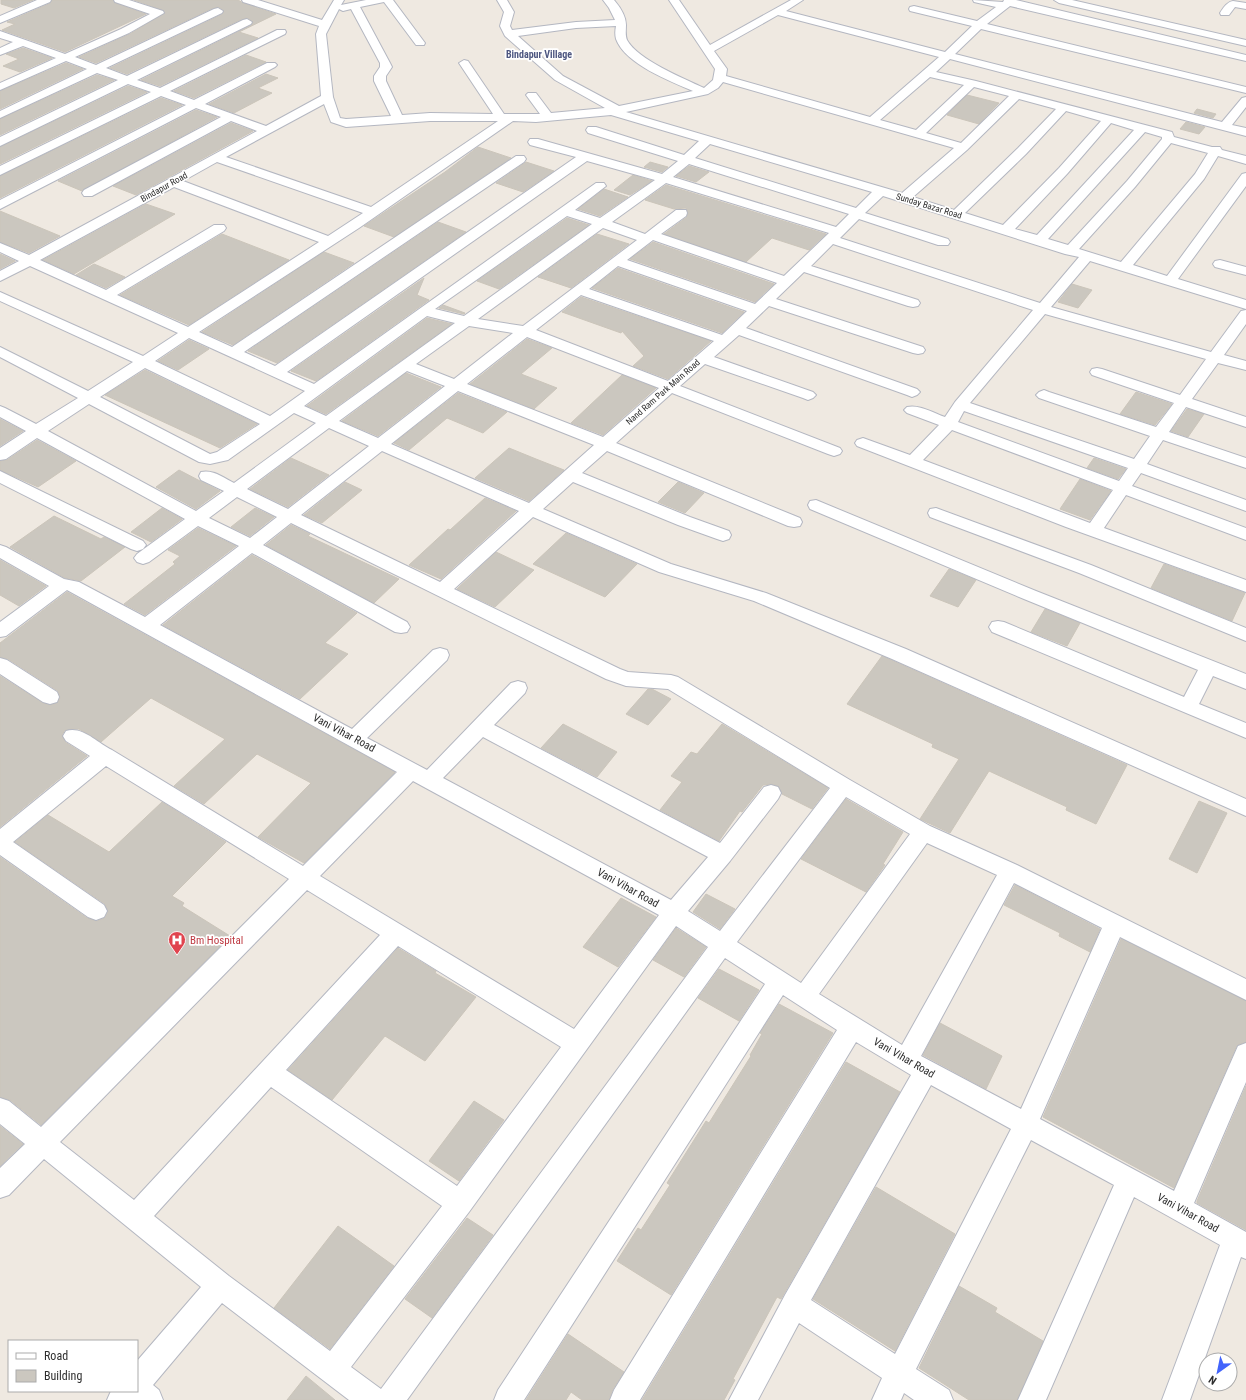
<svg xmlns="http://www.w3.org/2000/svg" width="1246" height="1400" viewBox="0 0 1246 1400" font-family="'Roboto Condensed',sans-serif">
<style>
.building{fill:#cbc7bf;stroke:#cbc5ba}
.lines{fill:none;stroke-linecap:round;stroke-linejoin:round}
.street-casing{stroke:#b4b7c1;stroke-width:2}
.street{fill:#fff;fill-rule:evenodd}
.labels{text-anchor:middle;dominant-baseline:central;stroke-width:3.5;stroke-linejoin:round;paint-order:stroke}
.far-street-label{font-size:9px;fill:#2e2e2e;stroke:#fff}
.far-neighbourhood-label{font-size:10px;font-weight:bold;fill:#4d5680;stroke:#fff}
.street-label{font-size:11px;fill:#2e2e2e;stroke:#fff}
.health-label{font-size:11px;fill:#be3a42;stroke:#fff;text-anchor:start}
</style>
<rect width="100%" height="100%" fill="#efe9e1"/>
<path class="building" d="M1 0H33L14 8 1 4Z
M52 0H113L115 3 146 14 65 52 2 30 15 24 7 22 51 3Z
M134 0H238L243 3 276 14 239 32 258 38 160 86 141 80 252 25 253 22 248 18 242 19 127 74 110 68 223 14 224 11 219 7 213 8 96 63 79 57 130 34 165 13 163 10Z
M23 48 52 58 20 72 3 66 19 59 6 54Z
M246 55 266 62 194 98 174 91Z
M66 63 83 69 0 109V91Z
M266 74 278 78 258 88 272 93 234 113 209 104Z
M97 75 114 80 0 135V119Z
M128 86 147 92 0 164V147Z
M967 95 999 103 979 124 947 115Z
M161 98 182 105 0 198V176Z
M1197 109 1216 114 1213 118 1194 113Z
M196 110 217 117 82 191 58 181Z
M1186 122 1205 127 1199 134 1180 129Z
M231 123 253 131 136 195 113 186Z
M478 147 511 158 394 237 364 226 445 172Z
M526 162 554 171 523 192 496 183Z
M650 162 668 167 662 172 644 167Z
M689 166 709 172 696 182 676 176Z
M633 175 652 181 630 195 614 190Z
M666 185 826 234 809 250 772 238 746 262 664 234 687 217 688 213 686 208 674 209 645 200Z
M604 189 628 197 600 216 578 209Z
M146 204 175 214 74 274 43 260Z
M0 211 60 236 29 253 0 242Z
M567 218 589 225 499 289 477 281Z
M438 222 466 232 277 363 248 351Z
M222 234 289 260 189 325 120 295Z
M597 234 629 244 571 288 538 277Z
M653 242 774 284 755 302 630 259Z
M324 252 354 263 233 345 202 332Z
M0 254 15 261 0 269Z
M94 264 125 277 106 288 76 275Z
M618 268 744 312 722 333 592 288Z
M424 278 417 295 429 300 316 381 291 371Z
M1072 284 1092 290 1078 308 1058 302Z
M581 297 711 341 668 379 633 366 644 356 622 331 621 333 562 312Z
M443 305 465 313 464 314 439 308Z
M427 318 452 324 326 414 307 406Z
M527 339 552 348 521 374 557 388 534 409 470 384Z
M189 340 209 349 178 370 158 361Z
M145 370 257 424 220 448 105 395Z
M406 373 441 387 378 436 342 421Z
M622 375 656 388 603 435 571 423Z
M1136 392 1172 404 1155 425 1120 414Z
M458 393 507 412 483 433 447 418 409 450 394 443Z
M1187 409 1204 414 1188 437 1171 431Z
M0 419 23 431 0 446Z
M37 440 76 461 38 487 0 470V461L7 460Z
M509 448 536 459 564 470 529 501 475 478Z
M291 458 329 475 288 507 250 489Z
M1094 458 1126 469 1118 479 1087 468Z
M179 470 200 481 220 491 196 509 156 487Z
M1080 479 1111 491 1090 520 1060 509Z
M345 482 362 490 322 523 304 515Z
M678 482 704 493 685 513 658 502Z
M485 498 516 511 441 579 409 565 448 529 450 530Z
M162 508 182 519 151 542 131 532Z
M255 508 274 517 250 536 231 527Z
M54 516 101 539 104 537 125 547 81 581 65 578 10 547Z
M291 525 310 534 308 536 399 579 374 603 266 545Z
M198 528 236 546 145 615 124 604 175 564 173 562 180 556 168 550Z
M566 533 637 564 605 597 533 564Z
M496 552 534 570 495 607 457 589Z
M252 555 357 613 325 643 348 654 300 699 163 625Z
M0 560 46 586 19 606 0 595Z
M1164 564 1245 593 1232 621 1151 588Z
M949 569 976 580 958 607 930 596Z
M67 592 395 772 304 863 258 837 311 783 257 754 204 804 174 786 225 739 151 698 101 742 79 729H72L65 730 62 735 65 742 87 756 0 827V676L43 703 50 705 57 703 60 698 58 691 8 659 0 657V643Z
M1045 609 1080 623 1067 646 1031 632Z
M882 656 1127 765 1096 824 1066 810 1067 807 989 771 950 833 920 819 959 759 932 747 933 744 847 704Z
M648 689H652L671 699 648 725 626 714Z
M563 724 617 752 597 777 541 748Z
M722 724 828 788 812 809 782 794 778 786 771 784 763 785 742 812 740 811 719 841 660 810 682 782 671 776 691 752 697 754Z
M846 799 903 832 883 864 885 865 866 892 801 859Z
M1199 801 1227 813 1197 873 1169 859Z
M162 802 226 842 172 896 184 903 182 906 230 936 41 1125 10 1100 0 1097V857L87 918 97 921 105 918 108 912 105 904 15 842 48 815 109 852Z
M1015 885 1100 929 1090 952 1059 936 1060 933 1004 905Z
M706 894 735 909 720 929 693 912Z
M621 898 656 917 618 967 583 947Z
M676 928 706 947 684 977 653 960Z
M1121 939 1246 1001V1042L1237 1045 1174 1188 1043 1117Z
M398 948 436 971 435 973 476 997 425 1061 385 1036 332 1100 288 1070Z
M719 969 759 990 739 1021 698 998Z
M779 1004 833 1033 671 1295 617 1261 638 1228 641 1230 670 1185 667 1183 706 1121 709 1123 751 1056 750 1055 762 1034 760 1033Z
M940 1023 1002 1056 986 1089 923 1055Z
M846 1062 900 1092 781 1299 777 1297 733 1379 735 1380 724 1400H642Z
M1246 1086V1230L1197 1203V1201Z
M474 1101 504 1120 459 1181 429 1161Z
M0 1126 23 1144 0 1166Z
M876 1187 955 1234 895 1351 813 1299Z
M467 1218 493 1235 432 1318 405 1299Z
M338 1226 394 1266 330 1349 274 1308Z
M959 1286 997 1308 995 1312 1043 1341 1017 1400H969L919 1368Z
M568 1334 624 1372 613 1389 609 1400H582L571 1392 566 1400H526Z
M306 1376 335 1400H287Z"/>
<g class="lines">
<defs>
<path id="street" d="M37 0H51L50 2 0 23V16Z
M114 0H129L163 11 164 13 129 33 75 57 96 65 214 9 218 8 223 11 222 13 106 68 127 76 243 20 247 19 252 22 251 24 137 80 160 88 277 30H285L286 32 285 34 170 91 194 100 267 63H275L277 65 275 67 205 104 266 126 321 96 316 34 319 26 243 2 242 0H258L322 20 334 0H344L341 5 366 0H393L425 43 424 45H416L384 2 360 7 390 63 392 67 386 76V81L402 115 430 113 493 114 459 63 464 60 468 61 504 114H540L526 95 528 93H536L551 113 605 108 555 80 505 36 500 26 504 12 497 0H507L514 12 510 26 512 30 576 22 615 20 609 8 603 0H614C620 7 626 16 626 25 626 30 625 35 627 40 638 60 683 78 704 88L713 80 715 69 669 0H679L710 45 791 0H803L786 11 945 52 972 26 910 11 909 9 910 7 914 6 977 21 996 7 974 2 973 0 1003 2 1004 0H1016L1246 55V61L1010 6 987 24 1246 87V93L981 29 955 54 1222 122 1242 98 1246 97V107L1232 125 1246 128V136L950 59 936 72 976 81 1172 132 1174 137 1212 147H1220L1222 150 1246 156V164L1218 156 1204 179 1133 265 1167 276 1242 174 1246 173V186L1178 279 1246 300V309L1090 261 1051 307 1211 352 1241 311 1246 310V324L1224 355 1246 361V370L1218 363 1192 399 1246 417V427L1186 407 1169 432 1246 458V468L1163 440 1147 464 1246 500V511L1141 473 1132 486 1246 528V540L1126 495 1104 528 1246 580V592L1066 527 857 446 855 443 857 440 863 438 910 455 939 425 907 413 904 410 907 407C919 404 934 413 945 417L955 402 1033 310 833 244 811 266 918 300 920 303 918 306 913 307 908 306 804 272 776 299 923 347 925 350 923 353 918 354 913 353 769 306 746 328 917 389 920 392 917 395 912 397 907 395 739 335 714 357 813 392 816 395 813 398 808 400 803 398 705 364 680 386 840 448 842 451 840 454 834 456 828 454 672 393 616 443 800 518 802 522 800 526 794 527 788 526 607 451 582 473 690 517 729 531 731 535 729 539 723 541 717 539 678 525 573 482 543 509 671 564 766 593 906 649 1246 799V816L892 659 754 601 659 572 533 517 454 589 620 669 628 672 671 675 678 677 850 780 930 826 1017 865 1246 979V1000L1120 937 1040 1119 1174 1191 1238 1046 1246 1043V1082L1194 1203 1246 1232V1259L1241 1257 1190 1400H1162L1220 1245 1134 1197 1046 1400H1018L1114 1185 1031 1140 916 1369 949 1390 953 1400H914L904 1393 901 1400H872L882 1378 799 1323 758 1400H729L785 1295 911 1075 856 1042 640 1400H610L614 1390 837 1030 783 995 524 1400H494L498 1390 765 984 725 958 407 1400H349L222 1303 153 1385 159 1390 163 1400H107L111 1391H137V1361L201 1287 44 1159 9 1195 0 1198V1168L25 1144 0 1124V1098L9 1101 41 1127 289 879 106 766 13 842 104 905 107 911 104 917 96 920 88 917 0 855V829L90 756 66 741 63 736 66 731C83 726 97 743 112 750L303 866 397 772 67 590 6 636 0 637V622L49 586 0 558V545L6 547 64 579 79 582 145 617 239 546 198 526 149 562 143 564 137 562 134 558 137 554 185 519 37 438 6 459 0 460V448L26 431 0 417V406L5 408 36 424 78 398 0 357V347L88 391 133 362 0 301V292L143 356 178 333 30 266 0 281V271L19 261 0 252V243L29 255 257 131 231 121 92 196H84L82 193 84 190 221 117 196 108 0 209V200L186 105 161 96 0 175V166L151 92 128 84 0 146V137L118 80 97 73 0 118V111L87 69 66 61 0 90V83L56 58 23 46 0 55V48L13 42 0 38V31L65 54 121 29 150 14 115 2ZM339 9 343 11 351 9 380 63V67L374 76V81L391 116 346 119 340 118 333 97 326 34ZM778 15 939 57 870 117 726 76 727 69 714 51ZM616 26C615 31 615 35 616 39 625 64 670 81 693 91L619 106 563 76 518 36 576 28ZM930 77 964 85 916 130 880 120ZM723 82 954 148 902 193 626 112 708 94 718 88ZM974 87 1009 96 961 143 926 133ZM1019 99 1056 109 1018 148 954 210 913 197 967 150ZM324 104 331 122 346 127 430 121H498L371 207 226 157ZM1066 111 1101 121 1059 168 1003 225 965 213 1026 154ZM611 115 699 141 684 155 596 127H588L586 130 588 133 678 161 662 174 538 139H530L528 142 530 145 576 157 275 366 244 352 524 162 526 159 524 156H516L232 347 199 332 359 228 513 121 536 122ZM1111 123 1134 130 1037 235 1015 229 1067 174ZM1145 132 1162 137V139L1127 181 1068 245 1048 239ZM1171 143 1208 153 1195 174 1121 262 1079 249 1135 187ZM710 144 872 192 856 208 695 158ZM587 161 655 180 600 218 575 210 606 186 604 183H596L314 384 287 372ZM217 162 363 213 328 236 183 181ZM689 164 849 214 836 227 673 177ZM666 183 829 233 784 276 661 234 686 216 687 213 686 210H676L645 234 612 222ZM174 187 319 242 188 327 117 295 224 231 226 228 224 225H214L106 290 40 260ZM883 196 1065 254 1079 257 1040 303 840 238 859 219 938 245H948L950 242 948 239 865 213ZM567 216 592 224 464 316 435 309ZM603 228 637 240 523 326 478 319ZM653 240 777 283 755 304 627 260ZM618 266 747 311 722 335 589 289ZM581 295 714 341 668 381 536 330ZM1045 314 1206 359 1180 395 1102 369 1097 368 1092 369 1090 372 1092 375 1174 403 1156 427 1049 392 1044 390 1039 392 1036 395 1039 398 1150 436 1134 459 970 403ZM427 316 455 323 326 416 304 406ZM469 326 513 333 454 379 416 364ZM527 337 659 388 603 437 467 384ZM189 338 305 391 270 416 155 361ZM145 368 260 424 217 452 210 454 100 397ZM407 371 445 386 378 438 339 421ZM458 391 594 445 529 503 391 444ZM89 404 199 462 210 464 228 460 294 413 316 423 234 483C224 478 213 469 201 472L199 476 201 480 224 491 196 511 48 431ZM964 411 1128 468 1119 481 958 422ZM329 428 369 446 288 509 247 489ZM952 430 1113 490 1090 523 923 460ZM382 451 519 511 440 582 301 515ZM237 497 277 517 250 538 209 518ZM291 523 606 679 626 686 668 689 830 788 720 931 688 911 730 861 778 799 781 793 778 787 771 785 764 787 720 843 494 725 525 693 527 688 525 683 518 681 511 683 427 770 367 738 447 660 449 655 447 650 440 648 433 650 352 729 160 625 252 553 395 632 401 633 407 632 410 627 407 622 263 545ZM483 737 708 857 671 900 443 778ZM413 781 659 915 574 1029 320 876ZM846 797 910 834 801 983 737 942ZM927 843 997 875 902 1045 819 994ZM1014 883 1102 928 1021 1109 921 1056ZM307 890 380 935 134 1200 60 1142ZM676 926 708 947 381 1389 351 1367 469 1212ZM398 946 561 1047 457 1186 286 1070ZM931 1085 1011 1129 895 1354 811 1300ZM271 1087 442 1206 330 1351 229 1276 154 1216Z
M1054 0H1072L1246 40V46L1059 3Z
M1233 1 1246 3V9L1235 7 1229 15H1221L1220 13C1223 8 1227 2 1233 1Z
M1220 260 1246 267V275L1215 267 1213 264 1215 261Z
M0 471 143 541 146 545 143 549 137 551 131 549 0 483Z
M816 500 1036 591 1246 674V689L1213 676 1199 704 1246 723V738L992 632 989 627 992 622 998 621 1004 622 1184 697 1198 670 1024 599 810 509 808 505 810 501Z
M936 508 1091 565 1246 628V641L1079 573 930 517 928 513 930 509Z
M0 658 7 660 57 692 59 697 57 702 50 704 43 702 0 674Z"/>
</defs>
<use href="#street" class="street-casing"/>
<use href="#street" class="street"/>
</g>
<defs>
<symbol id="hospital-pin" viewBox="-11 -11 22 30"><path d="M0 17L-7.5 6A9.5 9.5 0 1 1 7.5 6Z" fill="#e0444e" stroke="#fff"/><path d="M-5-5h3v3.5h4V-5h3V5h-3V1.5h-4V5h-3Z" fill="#fff"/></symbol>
</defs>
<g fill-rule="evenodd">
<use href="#hospital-pin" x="167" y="930" width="20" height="27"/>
</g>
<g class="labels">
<g class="far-street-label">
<text transform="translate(164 187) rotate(-29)">Bindapur Road</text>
<text transform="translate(929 206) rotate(17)">Sunday Bazar Road</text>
<text transform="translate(663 392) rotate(-41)">Nand Ram Park Main Road</text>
</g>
<g class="far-neighbourhood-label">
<text x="539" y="54">Bindapur Village</text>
</g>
<g class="street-label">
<text transform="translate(344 733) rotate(28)">Vani Vihar Road</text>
<text transform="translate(628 888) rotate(29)">Vani Vihar Road</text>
<text transform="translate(904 1058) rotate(30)">Vani Vihar Road</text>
<text transform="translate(1188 1213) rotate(29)">Vani Vihar Road</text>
</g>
<g class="health-label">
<text x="190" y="940">Bm Hospital</text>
</g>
</g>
<rect x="8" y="1340" width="130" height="52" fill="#ffffff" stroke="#ababab"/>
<rect x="16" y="1353" width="20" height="6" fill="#ffffff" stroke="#ababab"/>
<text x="44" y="1360" font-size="12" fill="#2e2e2e">Road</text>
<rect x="16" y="1370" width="20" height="12" fill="#cbc7bf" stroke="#ababab"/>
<text x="44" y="1380" font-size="12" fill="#2e2e2e">Building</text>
<g transform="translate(1218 1372) rotate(213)"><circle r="19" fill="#ffffff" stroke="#ababab"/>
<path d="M0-3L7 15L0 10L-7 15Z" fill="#4264fb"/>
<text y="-6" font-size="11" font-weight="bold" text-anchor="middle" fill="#2e2e2e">N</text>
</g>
</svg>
